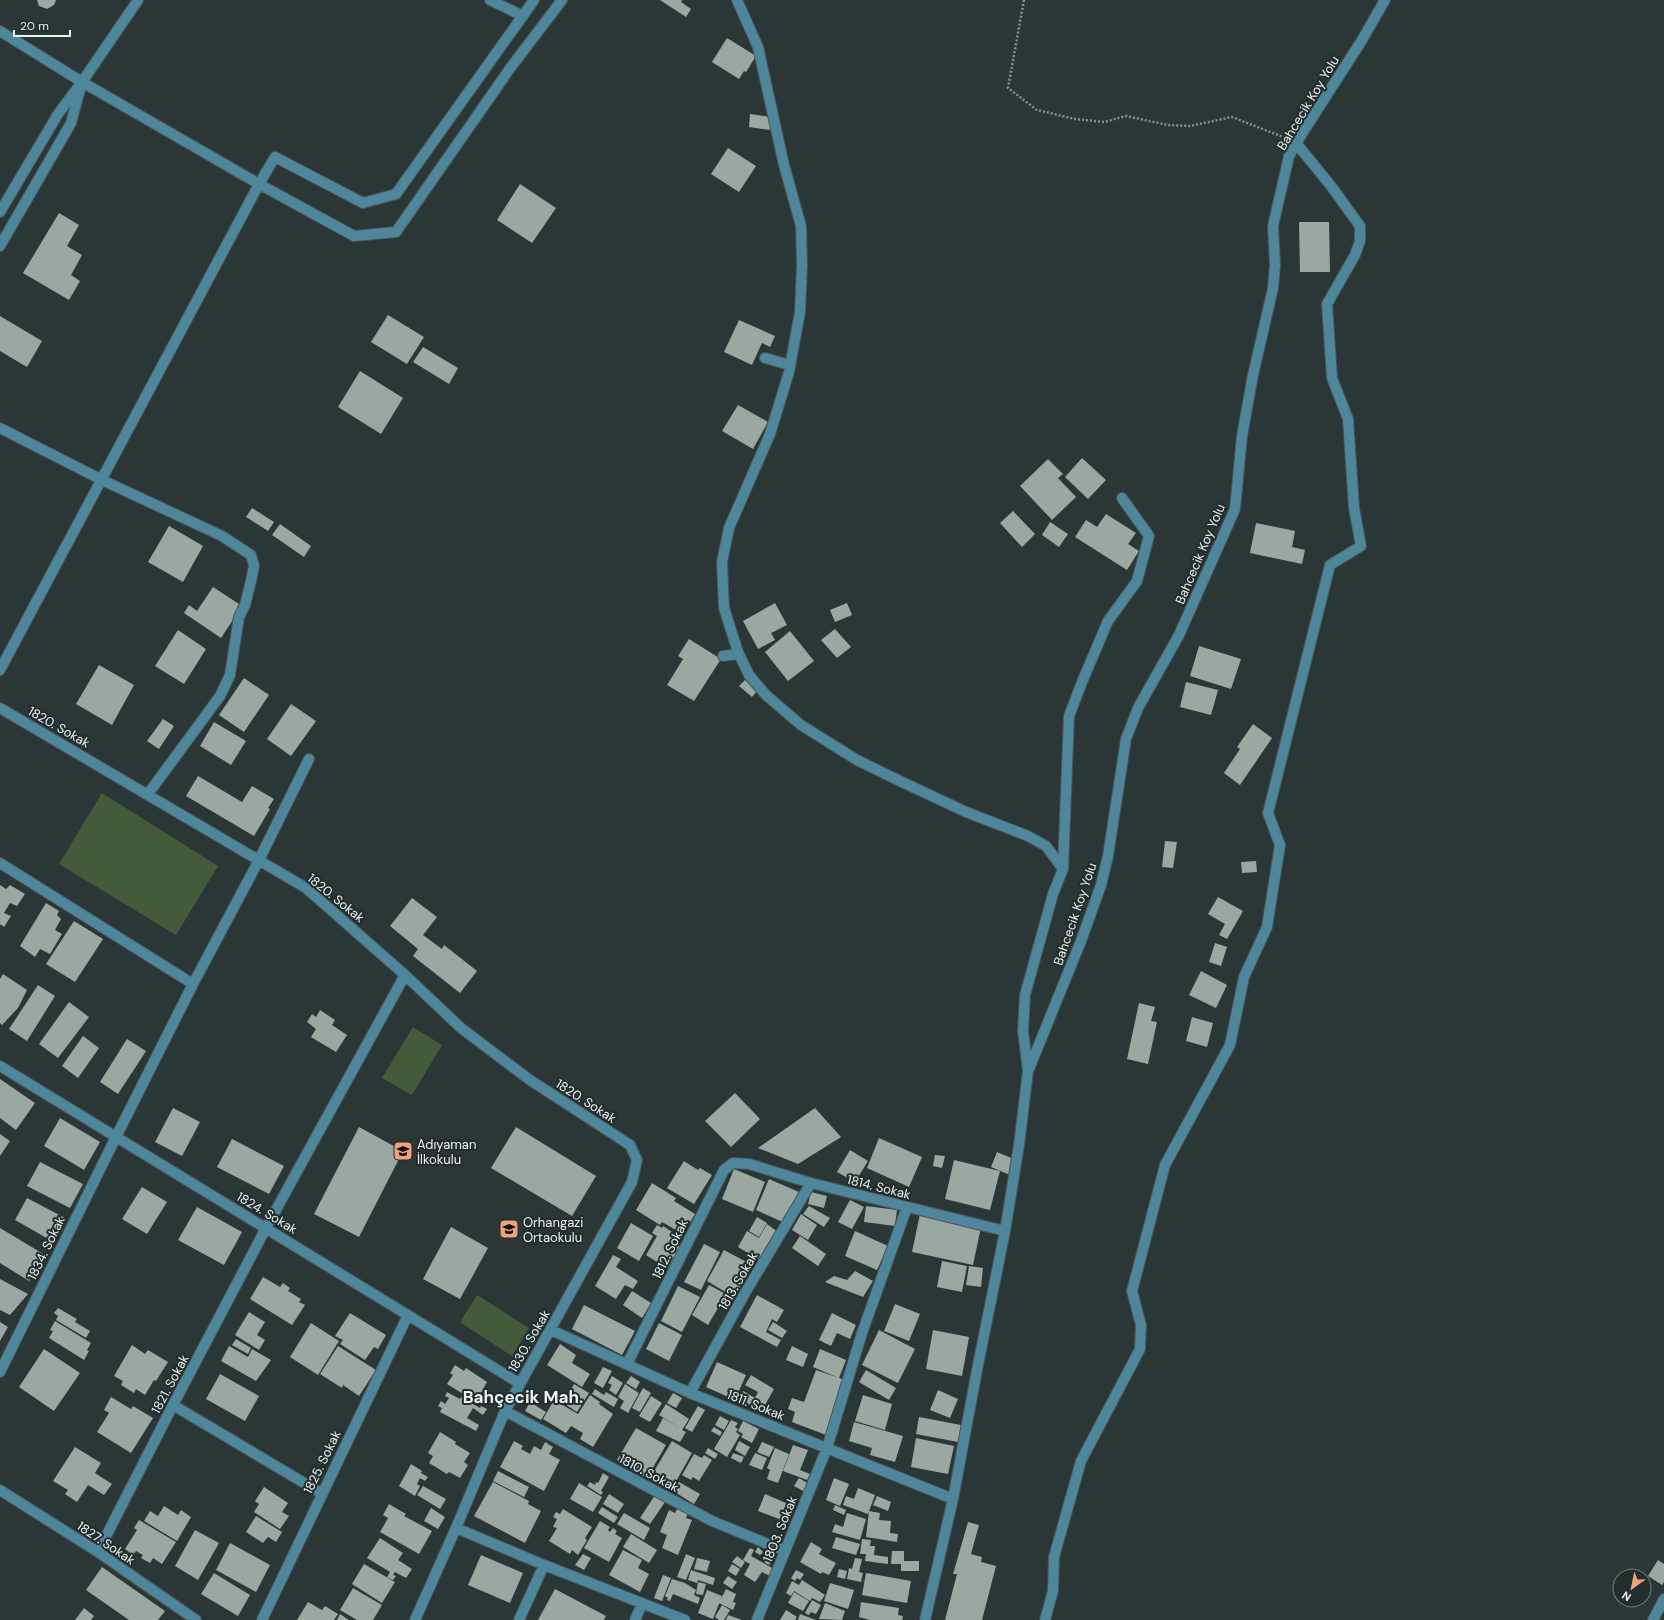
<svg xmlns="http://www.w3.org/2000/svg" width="1664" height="1620" viewBox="0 0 1664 1620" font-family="'DM Sans',sans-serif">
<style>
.pitch{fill:#445b39}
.building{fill:#9ba7a1}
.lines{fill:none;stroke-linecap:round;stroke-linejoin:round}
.minor-casing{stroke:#4a5555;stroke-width:12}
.path{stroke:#879190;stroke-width:2.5;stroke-dasharray:2 2;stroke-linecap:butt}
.minor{stroke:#4e869b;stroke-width:10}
.labels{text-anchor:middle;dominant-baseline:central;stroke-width:4;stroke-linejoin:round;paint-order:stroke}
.street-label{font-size:13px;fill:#ecf4f3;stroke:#222d2d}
.poi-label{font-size:13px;fill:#ecf4f3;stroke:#222d2d;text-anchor:start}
.district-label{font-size:17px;font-weight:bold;fill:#ecf4f3;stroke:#222d2d}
</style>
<rect width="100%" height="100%" fill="#2b3737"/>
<path class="pitch" d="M102 793 218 866 176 935 59 864Z
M413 1027 442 1045 412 1095 382 1078Z
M477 1295 529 1328 512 1356 460 1322Z"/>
<path class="building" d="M37 0H56L54 5 47 9 39 6Z
M660 0H682L681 2 691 9 686 17Z
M727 38 756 56 746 72 744 71 739 79 712 62Z
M750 114 772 117 770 130 749 127Z
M728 148 756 166 739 192 711 174Z
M520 184 556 208 532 243 497 220Z
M59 213 79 225 67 246 82 255 71 275 80 281 69 300 23 273Z
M1299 222H1329L1330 272H1300Z
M388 315 424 337 407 364 371 342Z
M0 316 42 341 27 367 0 351Z
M739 320 775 336 770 347 762 343 752 365 724 352Z
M423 347 458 368 449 384 413 362Z
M360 371 403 398 381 434 338 407Z
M738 405 768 422 753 449 722 431Z
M1082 458 1106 480 1088 499 1065 477Z
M1048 459 1063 474 1058 478 1076 497 1052 520 1020 486Z
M252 508 274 522 268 531 246 517Z
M1013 511 1035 534 1022 547 1000 523Z
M1106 514 1136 533 1128 544 1139 551 1127 570 1075 537 1086 520 1097 527Z
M1050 522 1068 534 1059 547 1042 535Z
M1256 523 1295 531 1292 547 1305 550 1302 564 1250 553Z
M280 524 311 546 304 557 272 535Z
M169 526 203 546 183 582 148 562Z
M213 587 242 606 221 638 184 613 189 605 197 611Z
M775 603 787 625 771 633 775 640 758 649 743 621Z
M847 603 852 615 835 622 830 610Z
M835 629 851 647 837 658 821 640Z
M178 630 206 649 184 684 155 666Z
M790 631 814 661 788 681 765 652Z
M689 639 721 659 694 701 667 685 683 659 678 656Z
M1199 646 1241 659 1231 689 1190 676Z
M99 665 134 685 112 725 76 704Z
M244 678 269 695 244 732 219 715Z
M745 680 758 690 752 697 739 686Z
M1186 682 1218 690 1211 715 1180 707Z
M291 704 316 721 291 756 267 739Z
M163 719 174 726 159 749 147 741Z
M214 722 246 741 231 765 200 746Z
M1253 724 1272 738 1240 785 1224 773 1240 749 1237 747Z
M198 776 242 802 252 786 274 799 268 808 270 809 254 836 186 796Z
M1165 841 1177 842 1173 868 1162 867Z
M1256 861 1257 872 1242 873 1241 862Z
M0 885 6 889 10 885 25 894 17 906 10 903 4 913 11 916 4 927 0 924Z
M1218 897 1243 911 1227 939 1219 935 1225 924 1208 914Z
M412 898 437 917 423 935 442 949 444 945 477 971 460 993 413 956 418 949 390 926Z
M46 903 59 911 57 915 61 919 55 930 62 934 50 954 40 949 35 957 20 946Z
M74 921 103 939 75 982 46 964Z
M1215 943 1227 947 1221 966 1209 962Z
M1201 971 1227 985 1216 1008 1189 995Z
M3 974 27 990 18 1008 2 1025 0 1023V979Z
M38 985 55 996 27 1041 9 1029Z
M69 1002 89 1017 58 1058 39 1044Z
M1139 1003 1155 1007 1151 1021 1157 1022 1148 1064 1127 1059Z
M320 1010 335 1020 332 1025 347 1035 336 1052 311 1037 316 1029 307 1022 312 1014 316 1017Z
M1192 1017 1213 1023 1207 1047 1186 1041Z
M83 1036 99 1048 78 1078 62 1066Z
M127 1039 146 1051 118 1094 100 1082Z
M0 1079 35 1103 16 1130 0 1118Z
M735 1093 760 1119 731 1147 705 1121Z
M173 1108 200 1122 182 1156 155 1142Z
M815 1108 841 1137 798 1164 758 1148Z
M60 1118 100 1142 84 1170 44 1146Z
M359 1127 403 1151 359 1237 314 1214Z
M516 1127 596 1176 572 1216 491 1168Z
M0 1134 10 1141 0 1156Z
M879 1138 922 1157 909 1187 867 1168Z
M232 1139 284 1166 269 1194 217 1167Z
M850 1150 868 1161 855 1182 837 1172Z
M997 1152 1016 1160 1010 1175 991 1167Z
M935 1155 945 1156 942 1168 933 1166Z
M954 1160 1000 1171 990 1210 945 1199Z
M684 1161 698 1170 700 1168 712 1175 694 1204 667 1188Z
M40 1162 83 1184 70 1208 27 1186Z
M734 1169 765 1182 753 1212 722 1199Z
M769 1179 799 1192 785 1223 756 1210Z
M652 1183 676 1198 674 1201 695 1214 683 1234 662 1222 660 1225 636 1210Z
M142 1187 167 1202 147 1234 122 1219Z
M811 1192 827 1196 824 1208 808 1204Z
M27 1198 65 1218 52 1241 15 1220Z
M850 1200 864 1207 852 1229 838 1222Z
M809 1206 830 1218 824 1227 803 1214Z
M866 1206 897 1210 895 1226 864 1222Z
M197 1207 242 1232 224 1265 178 1240Z
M801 1214 817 1225 808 1240 792 1230Z
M920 1214 981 1227 973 1265 912 1252Z
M757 1217 767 1223 759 1237 749 1231Z
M631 1223 653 1236 639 1261 617 1248Z
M767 1224 778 1232 761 1261 738 1247 747 1231 759 1238Z
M657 1225 662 1228 663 1226 675 1234 671 1241 681 1247 668 1269 646 1255 657 1236 652 1233Z
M451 1227 488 1248 460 1299 423 1279Z
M0 1228 45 1255 29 1281 0 1263Z
M855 1231 888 1246 877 1270 845 1256Z
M800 1236 826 1254 818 1266 792 1248Z
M704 1244 720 1252 701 1290 684 1282Z
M724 1250 752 1265 734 1297 707 1281Z
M613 1255 621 1259 616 1267 638 1281 633 1289 625 1285 616 1299 595 1286Z
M942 1261 967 1266 962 1292 937 1287Z
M969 1266 983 1268 981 1287 966 1285Z
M855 1271 873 1281 863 1297 825 1282 834 1276 847 1280Z
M263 1277 280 1287 283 1283 290 1288 288 1291 301 1299 299 1302 305 1305 292 1325 250 1299Z
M0 1279 28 1294 10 1315 0 1310Z
M709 1285 733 1298 728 1307 721 1303 708 1325 692 1315Z
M678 1286 700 1297 682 1332 661 1321Z
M632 1291 651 1303 642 1318 623 1305Z
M757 1295 784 1310 777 1322 772 1319 766 1332 781 1340 777 1347 740 1327Z
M895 1304 920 1314 909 1341 884 1331Z
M584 1305 635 1331 622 1355 572 1329Z
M58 1308 77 1319 75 1322 90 1331 86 1338 56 1320 58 1316 54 1313Z
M249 1312 265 1322 257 1335 265 1340 259 1350 235 1335Z
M350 1313 386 1335 378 1349 374 1347 365 1360 340 1344 343 1340 335 1336Z
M832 1313 856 1325 850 1339 837 1333 831 1346 819 1340Z
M55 1321 91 1343 87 1350 89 1351 84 1360 49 1338 53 1331 50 1330Z
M0 1322 8 1327 0 1341Z
M773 1322 787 1331 782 1338 768 1330Z
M311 1323 339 1341 318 1375 290 1357Z
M659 1323 682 1335 669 1361 646 1349Z
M879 1330 915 1349 898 1383 862 1365Z
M933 1330 969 1337 962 1376 926 1369Z
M236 1339 251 1348 248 1354 232 1345Z
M560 1344 576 1355 572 1363 590 1374 582 1387 547 1365Z
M132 1345 145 1354 148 1350 168 1362 156 1381 154 1380 145 1395 136 1389 134 1393 121 1385 123 1381 114 1376Z
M229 1346 248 1357 252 1349 271 1360 256 1381 221 1361Z
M338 1346 376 1370 359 1396 343 1385 342 1388 320 1374Z
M792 1346 808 1354 803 1367 786 1360Z
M44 1349 80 1373 54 1411 19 1387Z
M820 1349 846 1360 839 1378 813 1367Z
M717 1362 746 1375 735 1400 706 1387Z
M455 1365 464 1371 466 1368 487 1382 476 1402 447 1384 453 1375 450 1373Z
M603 1367 612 1371 603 1388 594 1383Z
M816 1370 845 1380 826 1435 792 1422 795 1412 788 1409 792 1398 804 1402Z
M866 1370 896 1388 889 1400 859 1382Z
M220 1374 259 1396 245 1421 206 1399Z
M751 1375 774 1389 761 1412 739 1398 743 1391 755 1398 758 1392 745 1385Z
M612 1376 623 1383 616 1395 609 1390 612 1385 608 1383Z
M631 1376 640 1382 636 1389 626 1383Z
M574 1384 589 1393 577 1412 563 1403Z
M625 1384 639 1393 628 1413 620 1408 624 1401 618 1397Z
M643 1388 651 1393 640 1412 632 1408Z
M595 1389 604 1395 606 1392 618 1399 614 1407 592 1394Z
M938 1390 958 1399 950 1418 930 1410Z
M447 1392 460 1399 461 1397 480 1408 481 1406 487 1409 483 1415 473 1408 467 1418 479 1425 476 1431 440 1412 442 1408 438 1406 441 1401 445 1404 449 1398 445 1396Z
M673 1393 682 1398 676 1408 667 1403Z
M590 1395 600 1402 599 1404 613 1414 593 1447 580 1439 583 1433 571 1426 566 1433 543 1419 554 1400 578 1414Z
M863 1395 892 1404 885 1430 855 1421Z
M651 1396 662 1403 650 1422 639 1416Z
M111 1397 131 1409 133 1406 153 1418 131 1453 97 1432 109 1413 104 1410Z
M530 1402 546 1412 541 1420 525 1411Z
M666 1404 689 1419 682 1430 686 1432 680 1442 656 1431 663 1418 680 1428 659 1415Z
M698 1406 705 1410 692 1432 685 1428Z
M720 1416 729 1421 724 1430 715 1425Z
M919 1417 961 1425 958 1442 916 1434Z
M731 1420 738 1423 735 1427 738 1429 736 1432 740 1435 727 1457 714 1449Z
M743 1421 759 1429 752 1443 741 1437 743 1434 738 1431Z
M854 1422 903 1436 895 1462 870 1455 872 1448 849 1441Z
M714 1427 722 1432 720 1436 711 1431Z
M636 1428 666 1445 647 1478 617 1460Z
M440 1432 456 1442 455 1444 470 1453 464 1462 468 1465 460 1478 449 1472 447 1474 429 1463 433 1456 428 1453Z
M916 1438 954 1446 948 1474 911 1467Z
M514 1441 523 1446 521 1449 530 1454 534 1446 541 1450 545 1442 553 1447 549 1454 560 1460 544 1491 500 1467Z
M672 1441 692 1453 674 1485 653 1473Z
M739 1441 750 1447 745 1456 735 1450Z
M762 1442 774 1447 769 1457 757 1452Z
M793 1445 808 1450 800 1470 810 1474 807 1480 783 1471Z
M75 1447 101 1463 95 1473 112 1484 104 1495 88 1485 77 1502 65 1494 68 1490 53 1481Z
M708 1448 718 1454 715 1459 705 1453Z
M775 1448 789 1454 778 1483 767 1479 770 1470 767 1468Z
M733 1453 744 1457 741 1463 731 1458Z
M755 1453 767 1458 762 1470 749 1465Z
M694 1454 702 1458 704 1455 712 1460 699 1481 693 1477 691 1480 682 1475Z
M411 1464 422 1471 421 1473 428 1477 425 1481 420 1478 417 1484 420 1486 415 1496 399 1486Z
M498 1471 529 1487 524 1497 493 1481Z
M603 1473 609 1477 601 1491 603 1492 601 1495 587 1486 590 1482 595 1485 596 1482 598 1483Z
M799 1478 809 1484 805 1492 794 1486Z
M834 1478 849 1484 840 1506 826 1500Z
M493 1482 529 1501 528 1504 541 1511 525 1543 474 1516Z
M679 1482 700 1494 694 1504 673 1491Z
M579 1483 602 1497 593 1512 570 1499Z
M423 1486 446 1499 440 1509 417 1495Z
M264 1487 288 1503 282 1512 289 1516 280 1529 254 1512 259 1504 255 1501Z
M858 1488 875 1495 868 1514 843 1505 846 1496 854 1499Z
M609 1494 624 1504 618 1513 603 1504Z
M765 1494 793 1506 787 1522 758 1511Z
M655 1495 665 1502 650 1524 640 1518Z
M877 1496 891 1502 888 1511 873 1505Z
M389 1504 406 1514 404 1516 432 1531 419 1554 380 1532 388 1518 383 1515Z
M835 1505 846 1510 844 1515 833 1510Z
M164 1506 178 1515 181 1510 191 1517 177 1541 144 1521 150 1511 158 1516Z
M602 1507 618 1517 614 1523 598 1513Z
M431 1508 445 1517 438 1529 424 1521Z
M563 1509 592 1527 585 1538 587 1540 578 1555 572 1550 570 1554 549 1541 557 1528 553 1527 557 1519 553 1517 556 1512 560 1514Z
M677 1509 688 1513 686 1518 692 1520 678 1555 662 1548 667 1535 660 1532 669 1510 675 1513Z
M869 1511 880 1513 879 1520 891 1521 890 1533 898 1534 897 1542 866 1537Z
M624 1513 650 1528 644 1540 617 1524Z
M847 1513 866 1519 860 1540 832 1532 835 1524 843 1527Z
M256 1516 282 1532 276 1542 268 1537 263 1543 246 1532Z
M139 1520 176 1542 162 1564 153 1558 150 1563 141 1558 143 1555 136 1551 133 1555 125 1549 137 1530 134 1528Z
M600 1521 610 1527 608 1530 610 1532 613 1528 617 1531 615 1534 622 1538 609 1562 584 1548Z
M968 1522 979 1525 971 1554 982 1557 981 1562 996 1566 982 1620H945L957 1574H953Z
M195 1530 219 1543 198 1580 175 1566Z
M631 1534 657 1550 649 1563 623 1547Z
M836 1537 860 1544 856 1555 832 1548Z
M380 1538 403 1553 398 1560 412 1569 406 1578 395 1572 393 1575 396 1576 393 1580 387 1577 390 1572 367 1558Z
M862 1539 871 1540 870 1546H875L874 1555 888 1557V1564L865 1561 866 1554H860Z
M811 1542 822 1549 819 1554 836 1563 829 1575 822 1572 821 1574 800 1562Z
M230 1543 270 1565 256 1592 216 1570Z
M758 1547 763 1552 760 1555 755 1552Z
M750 1548 754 1550 751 1556 774 1569 770 1576 762 1572 755 1582 744 1575 750 1564 743 1560Z
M623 1550 642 1560 638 1568 649 1574 640 1592 609 1575Z
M892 1551H904V1561H919V1571H901V1564H891Z
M583 1554 591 1558 584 1570 575 1565Z
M686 1554 695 1558 686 1580 677 1577Z
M768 1554 775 1558 772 1562 765 1558Z
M481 1555 523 1573 510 1603 468 1585Z
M737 1556 745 1562 741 1568 732 1562Z
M697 1558 710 1561 707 1572 694 1569Z
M855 1558 862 1559 859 1572 863 1573 861 1582 847 1579 849 1568 852 1569Z
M765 1559 771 1562 769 1565 764 1562Z
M1658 1560 1664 1564V1582L1662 1585 1648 1576Z
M364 1564 395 1582 382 1603 352 1584Z
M732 1564 740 1569 736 1576 728 1571Z
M102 1567 165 1611 158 1620H129L86 1590Z
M839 1569 847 1571 845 1579 837 1577Z
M691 1570 715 1578 713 1585 698 1580 697 1583 688 1580Z
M796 1570 804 1574 800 1580 797 1578 795 1581 791 1578Z
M214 1573 250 1595 238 1616 201 1594Z
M866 1573 911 1581 907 1603 862 1595Z
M663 1575 671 1578 662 1601 654 1598Z
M728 1576 737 1582 732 1589 723 1583Z
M672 1579 685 1583 696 1590 694 1595 700 1598 698 1604 673 1594 670 1601 667 1600 668 1598 665 1596Z
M802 1580 825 1595 820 1602 812 1598 810 1601 794 1591 791 1596 786 1593 792 1581 799 1585Z
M698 1582 706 1584 703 1595 696 1594Z
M830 1583 854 1590 848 1609 824 1601Z
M353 1588 382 1605 373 1620H357L340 1610Z
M555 1589 606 1616 604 1620H538Z
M726 1589 736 1594 733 1602 736 1603 733 1610 719 1603Z
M707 1590 722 1596 713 1619 698 1613Z
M794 1592 809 1601 803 1611 788 1603Z
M812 1600 821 1605 816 1614 811 1612 809 1615 805 1613Z
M308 1602 322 1610 325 1606 338 1614 334 1620H297Z
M861 1602 899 1608 898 1615 903 1616 902 1620H870L859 1617Z
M825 1603 845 1611 842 1620 819 1619Z
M722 1605 730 1610 724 1620H719L715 1617Z
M84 1608 94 1616 91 1620H75Z
M786 1610 797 1617 795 1620H780Z
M340 1614 349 1620H337Z
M800 1614 816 1620H798Z
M728 1615 742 1620H726Z"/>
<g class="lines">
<defs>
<path id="minor" d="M490 0 523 16
M737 0 758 47 784 165 801 226 802 265 800 312 789 372 770 434 729 528 722 562 724 608 738 652 749 675 766 695 801 725 857 760 902 782 966 812 1028 836 1046 846 1063 869
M0 31 82 82 259 184 354 236 396 232 511 67 562 0
M82 82 138 0
M0 212 58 114 82 82 71 123 0 246
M765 358 790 365
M0 428 102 480 222 536 251 555 254 566 251 581 245 605 239 617 230 675 220 696 148 794
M723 656 739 654
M0 670 259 184 275 157 363 203 396 194 534 0
M0 708 306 888 405 975 461 1028 530 1080 630 1145 637 1160 632 1182 505 1411 456 1528 415 1620
M0 863 193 984
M0 1066 519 1383
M1029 1069 1081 941 1101 885 1108 856 1126 739 1138 708 1179 635 1235 509 1242 436 1253 375 1273 288 1275 265 1273 226 1289 156 1298 140 1362 40 1385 0
M551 1330 690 1393 953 1499
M627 1364 724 1170 733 1163 749 1164 811 1183 1005 1231
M0 1372 116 1137 193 984 259 860 309 759
M690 1393 745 1293 811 1183
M173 1405 321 1493
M505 1411 712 1521 785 1551
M0 1490 98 1552 196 1620
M456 1528 544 1565 685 1620
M98 1552 173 1405 266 1228 405 975
M262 1620 408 1315
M519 1620 544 1565
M635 1620 642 1604
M757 1620 827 1448 862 1333 907 1207
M925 1620 953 1499 977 1370 1005 1231 1019 1145 1028 1071 1023 1031 1025 995 1053 894 1063 869 1069 716 1082 682 1108 621 1137 581 1149 536 1122 498
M1045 1620 1053 1591 1054 1557 1081 1461 1140 1349 1141 1325 1132 1291 1165 1165 1230 1045 1244 977 1267 927 1280 845 1268 813 1330 565 1361 546 1354 508 1348 419 1332 378 1327 304 1355 255 1360 241V226L1331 186 1296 143
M1653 1620 1664 1599"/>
</defs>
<use href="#minor" class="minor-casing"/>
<path class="path" d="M1024 0 1008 88 1037 110 1075 119 1104 122 1126 116 1168 125 1190 126 1232 117 1283 137"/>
<use href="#minor" class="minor"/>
</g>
<defs>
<symbol id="school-square" viewBox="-11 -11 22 22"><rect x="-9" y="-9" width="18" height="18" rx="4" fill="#f0a279" stroke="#222d2d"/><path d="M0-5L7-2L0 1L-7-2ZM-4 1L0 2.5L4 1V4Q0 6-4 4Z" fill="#111"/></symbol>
</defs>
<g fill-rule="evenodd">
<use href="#school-square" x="392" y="1140" width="22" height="22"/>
<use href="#school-square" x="498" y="1218" width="22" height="22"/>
</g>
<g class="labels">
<g class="street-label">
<text transform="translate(1308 103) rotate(-59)">Bahcecik Koy Yolu</text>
<text transform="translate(1200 554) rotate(-67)">Bahcecik Koy Yolu</text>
<text transform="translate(59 727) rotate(30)">1820. Sokak</text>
<text transform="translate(336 898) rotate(39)">1820. Sokak</text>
<text transform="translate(1075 914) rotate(-71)">Bahcecik Koy Yolu</text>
<text transform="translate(586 1101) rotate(33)">1820. Sokak</text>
<text transform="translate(879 1187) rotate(14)">1814. Sokak</text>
<text transform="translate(267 1213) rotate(31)">1824. Sokak</text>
<text transform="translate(46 1248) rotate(-64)">1834. Sokak</text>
<text transform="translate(670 1249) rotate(-64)">1812. Sokak</text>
<text transform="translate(738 1281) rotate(-60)">1813. Sokak</text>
<text transform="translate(529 1341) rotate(-60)">1830. Sokak</text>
<text transform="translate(170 1384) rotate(-62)">1821. Sokak</text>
<text transform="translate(756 1405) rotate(22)">1811. Sokak</text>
<text transform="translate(322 1462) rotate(-64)">1825. Sokak</text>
<text transform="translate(649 1473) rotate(28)">1810. Sokak</text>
<text transform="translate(780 1529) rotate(-68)">1803. Sokak</text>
<text transform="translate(106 1543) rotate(34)">1827. Sokak</text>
</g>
<g class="poi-label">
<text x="417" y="1144">Adıyaman<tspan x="417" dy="15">İlkokulu</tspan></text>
<text x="523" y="1222">Orhangazi<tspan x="523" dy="15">Ortaokulu</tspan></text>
</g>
<g class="district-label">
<text x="523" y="1397">Bahçecik Mah.</text>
</g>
</g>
<g transform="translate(1632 1588) rotate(213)"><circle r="19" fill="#222d2d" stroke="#737d7c"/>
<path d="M0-3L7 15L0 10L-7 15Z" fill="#f0a279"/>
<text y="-6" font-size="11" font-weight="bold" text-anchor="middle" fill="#ecf4f3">N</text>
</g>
<path d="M14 30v6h56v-6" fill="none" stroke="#ecf4f3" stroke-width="2"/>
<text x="20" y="30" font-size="12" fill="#ecf4f3" stroke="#222d2d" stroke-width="3" paint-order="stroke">20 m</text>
</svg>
